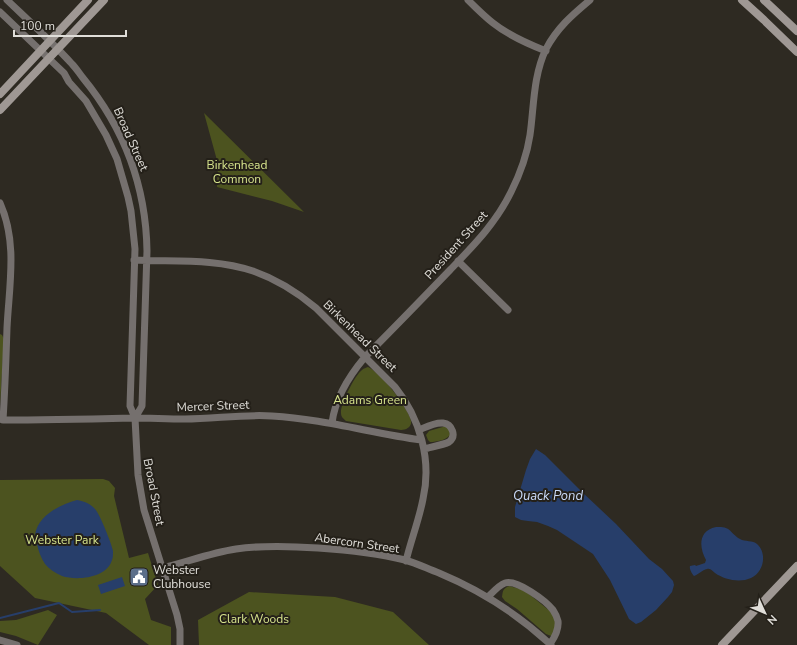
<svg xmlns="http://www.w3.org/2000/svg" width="797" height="645" viewBox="0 0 797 645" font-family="'Nunito Sans',sans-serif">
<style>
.green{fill:#4c531f}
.water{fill:#273e6a}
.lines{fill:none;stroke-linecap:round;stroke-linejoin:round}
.stream{stroke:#273e6a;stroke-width:2}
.street{stroke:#75706e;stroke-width:7}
.secondary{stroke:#9f9894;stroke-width:8}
.labels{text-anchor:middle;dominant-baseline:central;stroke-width:4;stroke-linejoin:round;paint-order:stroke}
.street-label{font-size:12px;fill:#e0ded9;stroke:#242019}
.park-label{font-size:12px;fill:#d7e48d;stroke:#242019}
.poi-label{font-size:12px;fill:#e0ded9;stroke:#242019;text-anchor:start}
.water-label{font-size:13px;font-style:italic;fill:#cadaf8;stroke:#242019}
</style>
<rect width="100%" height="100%" fill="#2e2a22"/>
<path class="green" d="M204 113 304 212 272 201 217 187 218 164Z
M0 334 2 335 4 339 0 405Z
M368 367C380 372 409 408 411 421 412 427 406 430 401 430L346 421C343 418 341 417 341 413 340 405 355 375 362 370 364 368 366 368 368 367Z
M446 426 449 428 450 435C446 440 437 442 430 442L428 440 426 435 429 431Z
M103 479 109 481 115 488 114 496 129 558 148 553 158 585 145 599 151 620 171 627V645H149L106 613 35 598 0 566V480Z
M509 586 524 590 551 612 556 622 554 633 551 636 546 634 517 609 505 601 502 597C503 590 503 589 509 586Z
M249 592 335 597 393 612 429 645H199L198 620Z
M48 610 57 615 38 645 16 636 0 632V621L16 620Z"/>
<path class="water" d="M536 449 545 455 582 492 616 524 649 559 662 569 673 581 674 585 672 592 668 597 656 610 641 622 636 624 629 619 610 580 593 554 557 530 548 526 537 522 528 521 521 520 515 517V507L526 470 530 459Z
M77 500C84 501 91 504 95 509 100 514 112 545 113 551 113 554 113 558 112 560 107 578 77 581 62 576 55 573 49 569 45 564 41 558 38 550 37 544 36 541 35 538 35 535 38 515 60 505 77 500Z
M716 527C731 526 729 532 740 539 745 542 753 540 757 544 768 554 763 573 751 578 740 583 725 580 715 573 712 571 711 568 707 569 702 570 699 574 694 576 692 574 689 569 690 566L695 565 696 566 705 563 706 560C699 547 698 531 716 527Z
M122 577 125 586 101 594 98 585Z"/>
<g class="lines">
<path class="stream" d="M0 618 59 603 72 612 100 610"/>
<path class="street" d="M7 0C29 21 51 41 72 64 76 68 79 73 83 78 124 128 146 187 147 251L142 406 135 418
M468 0C476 8 484 16 493 23 508 35 528 44 546 51
M0 12 64 73 69 82 86 101 106 135 117 159 128 197 131 211 135 249 130 406 135 418 138 475 144 510 177 615 180 629V645
M0 203C18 243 9 286 7 328 6 358 5 389 3 420L0 419
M134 260C173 262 215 258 253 271 276 279 297 292 316 308L395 387C420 418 432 460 423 499 419 520 411 540 406 561
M458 261 508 310
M3 420C47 420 90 419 133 418 150 418 167 419 185 419 214 419 243 414 272 416 323 419 371 433 421 440
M332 423C335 398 349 376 365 357 394 328 422 299 450 270 473 246 496 223 511 192 520 174 527 155 530 135 534 107 533 76 546 49 557 28 572 15 590 0
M419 430C426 427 435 422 443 423 452 424 457 436 449 442 443 445 431 447 424 449
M162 568C187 562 210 553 236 549 263 545 290 546 318 548 347 550 376 553 405 560 416 563 428 569 439 573 482 591 517 613 551 645
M488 597C493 592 499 585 505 583 517 579 546 601 553 610 555 613 557 617 558 621 559 630 555 637 550 644
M0 640 17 645"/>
<path class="secondary" d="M742 0 764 20 797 52
M764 0 797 31
M0 94 88 0
M0 110 104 0
M722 645 797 566"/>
</g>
<defs>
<symbol id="civic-square" viewBox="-11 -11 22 22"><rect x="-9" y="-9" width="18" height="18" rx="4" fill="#5c6f8a" stroke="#242019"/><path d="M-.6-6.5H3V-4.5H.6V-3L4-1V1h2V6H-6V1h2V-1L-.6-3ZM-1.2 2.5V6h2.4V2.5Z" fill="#fff"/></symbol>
</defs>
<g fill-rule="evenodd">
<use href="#civic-square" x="128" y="566" width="22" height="22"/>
</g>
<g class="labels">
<g class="street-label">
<text transform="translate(131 139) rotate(66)">Broad Street</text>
<text transform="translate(456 245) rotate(-48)">President Street</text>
<text transform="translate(360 336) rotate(44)">Birkenhead Street</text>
<text transform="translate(213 406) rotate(-2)">Mercer Street</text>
<text transform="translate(154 492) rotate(79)">Broad Street</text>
<text transform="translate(357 543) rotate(8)">Abercorn Street</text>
</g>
<g class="park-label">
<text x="237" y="165">Birkenhead<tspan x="237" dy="14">Common</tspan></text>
<text x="370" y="400">Adams Green</text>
<text x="62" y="540">Webster Park</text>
<text x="254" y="619">Clark Woods</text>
</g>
<g class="poi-label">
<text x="153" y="570">Webster<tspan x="153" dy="14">Clubhouse</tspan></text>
</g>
<g class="water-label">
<text x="548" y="496">Quack Pond</text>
</g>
</g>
<g transform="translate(765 613) rotate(134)" stroke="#242019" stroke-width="3" paint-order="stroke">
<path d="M0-3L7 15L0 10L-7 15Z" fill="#e0ded9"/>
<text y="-6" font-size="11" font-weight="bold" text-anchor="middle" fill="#e0ded9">N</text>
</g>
<path d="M14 30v6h112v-6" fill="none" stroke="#e0ded9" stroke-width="2"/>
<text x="20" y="30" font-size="12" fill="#e0ded9" stroke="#242019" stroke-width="3" paint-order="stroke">100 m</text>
</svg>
